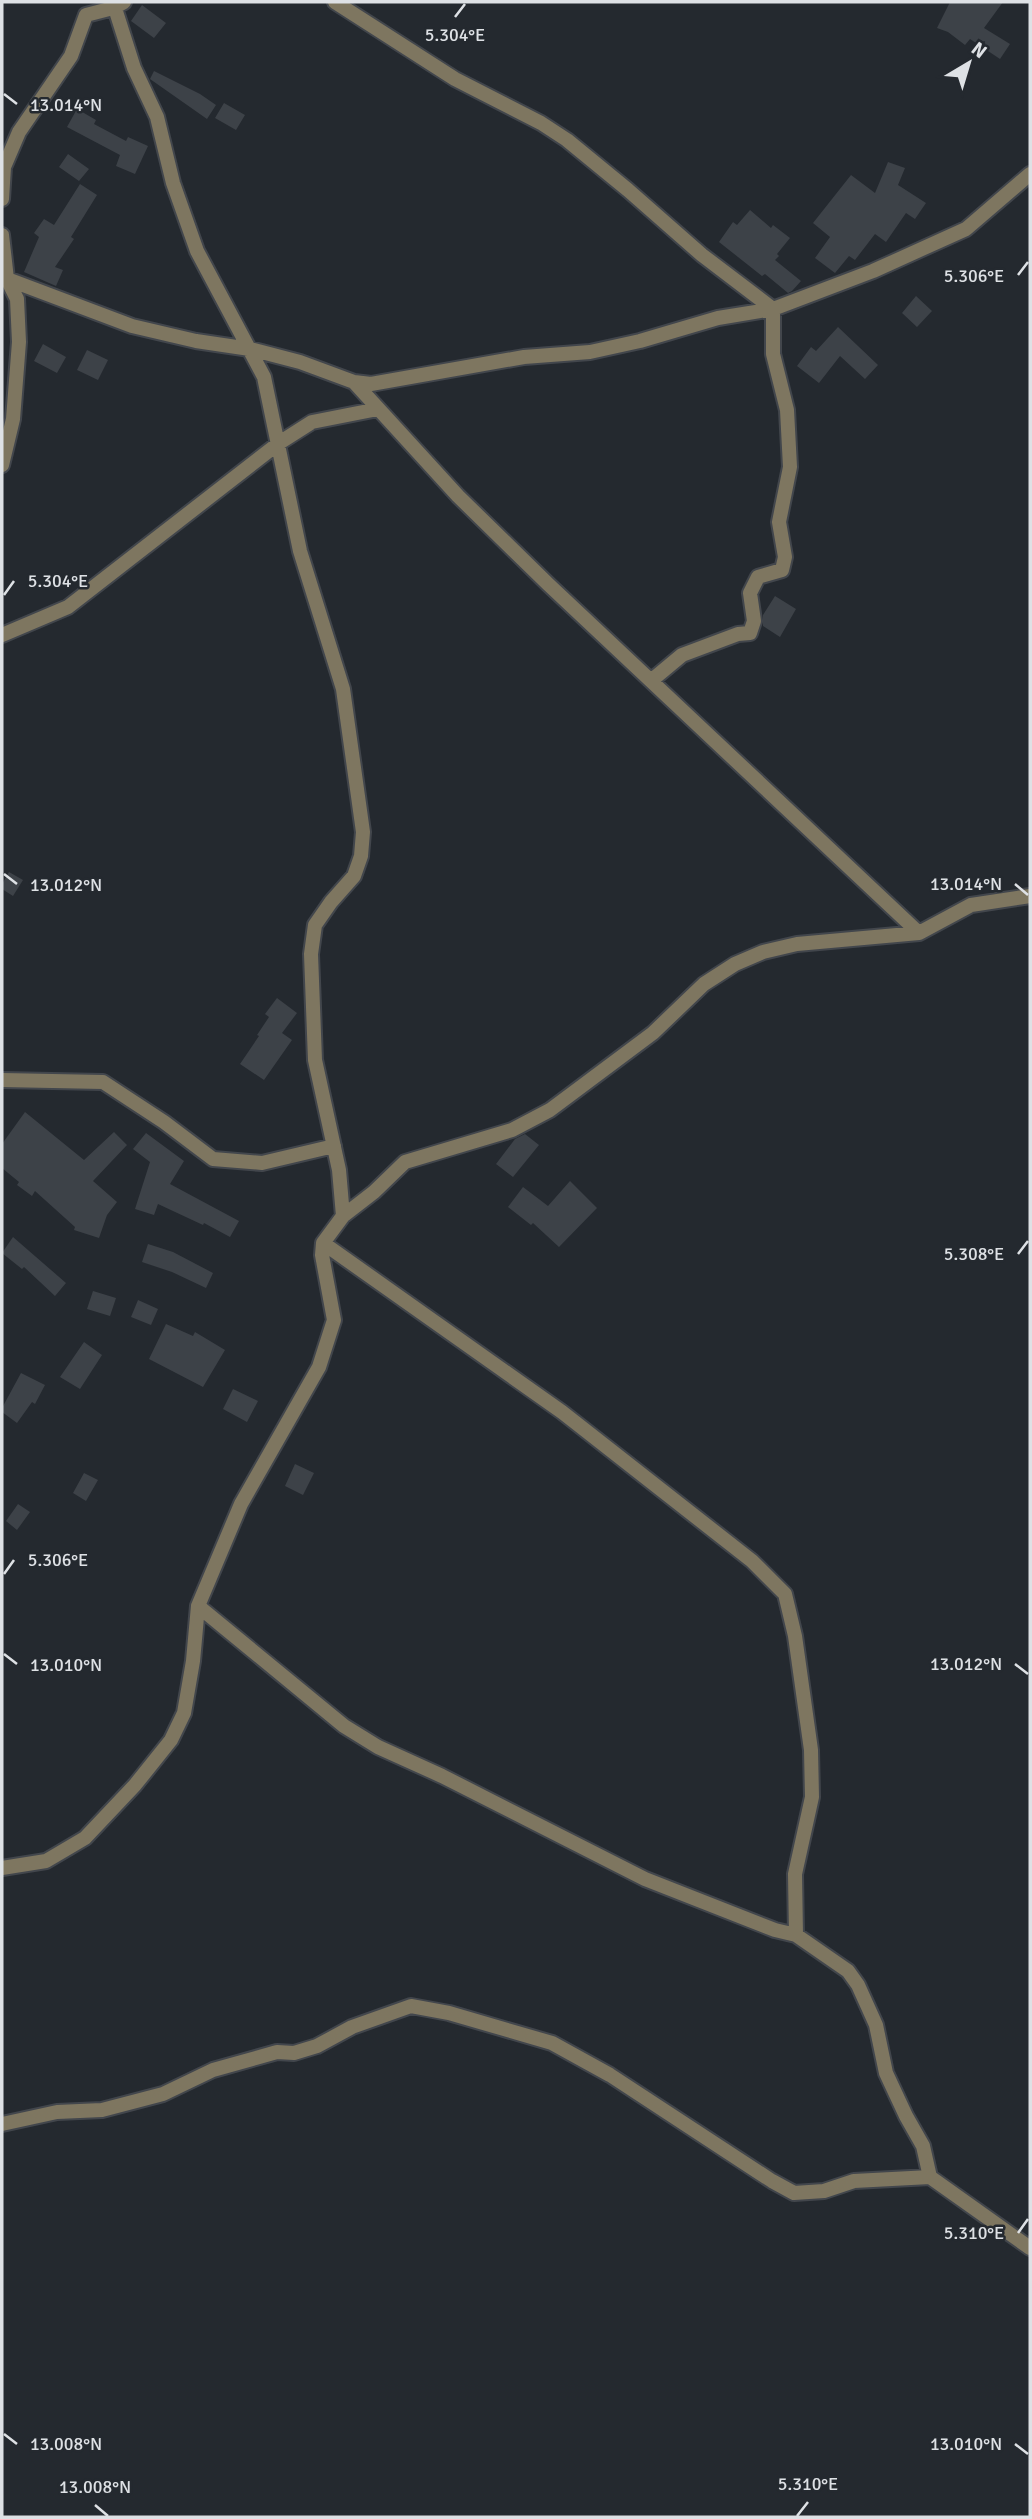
<svg xmlns="http://www.w3.org/2000/svg" width="1032" height="2519" viewBox="0 0 1032 2519" font-family="Signika,sans-serif">
<style>
.building{fill:#3d4248}
.lines{fill:none;stroke-linecap:round;stroke-linejoin:round}
.minor-casing{stroke:#42464c;stroke-width:18}
.minor{stroke:#7e7660;stroke-width:14}
.ticks{fill:none;stroke:#dee1e5;stroke-width:2.5}
.ticks-label{font-size:18px;text-anchor:middle;fill:#dee1e5;stroke:#24292f;stroke-width:5;stroke-linejoin:round;paint-order:stroke}
</style>
<rect width="100%" height="100%" fill="#24292f"/>
<path class="building" d="M950 2H1003L984 28 1010 44 1000 59 970 39 965 45 948 32 937 28Z
M142 5 166 23 154 38 131 21Z
M154 71 200 94 216 105 207 119 150 79Z
M224 103 245 115 236 130 215 118Z
M77 109 96 120 94 124 126 141 128 137 148 146 135 174 116 166 120 155 67 127Z
M68 154 89 169 79 181 59 167Z
M888 162 905 168 898 185 926 203 915 219 906 213 886 242 875 234 855 260 849 256 835 273 815 258 830 237 813 223 851 175 875 193Z
M80 184 97 195 71 237 74 239 55 267 63 270 56 286 24 272 39 237 34 233 44 219 54 225Z
M750 210 771 228 773 225 790 238 777 254 779 256 775 260 801 281 792 291 788 293 765 274 762 276 719 242 733 222 737 225Z
M916 296 932 311 917 327 902 313Z
M838 327 878 365 865 379 840 356 819 383 797 366 811 347 816 351Z
M43 344 66 357 57 373 34 361Z
M87 350 108 360 98 380 77 370Z
M775 596 796 609 780 637 763 626V615Z
M9 872 23 880 13 896 2 889V884Z
M277 998 297 1013 282 1033 292 1040 264 1080 240 1064 259 1036 257 1035 269 1017 265 1014Z
M25 1112 84 1160 114 1132 127 1145 93 1181 117 1202 107 1215 99 1238 74 1230 75 1227 35 1191 32 1196 17 1185 19 1182 2 1168V1144Z
M146 1133 184 1161 170 1184 239 1221 230 1237 204 1223 203 1225 158 1204 154 1215 135 1209 150 1162 133 1149Z
M525 1134 539 1145 513 1177 496 1164 515 1139Z
M570 1181 597 1208 559 1247 533 1223 531 1225 508 1207 523 1187 548 1206Z
M13 1237 66 1283 55 1296 24 1267 22 1269 2 1253Z
M148 1244 173 1252 213 1273 206 1288 172 1272 142 1262Z
M93 1291 116 1298 110 1316 87 1309Z
M138 1300 158 1309 151 1325 131 1317Z
M166 1324 193 1336 195 1332 225 1350 203 1387 149 1359Z
M84 1342 102 1355 80 1389 60 1377Z
M21 1373 45 1385 35 1404 32 1402 17 1423 2 1412V1408Z
M233 1389 258 1401 247 1422 223 1409Z
M295 1464 314 1473 303 1495 285 1486Z
M84 1473 98 1480 86 1501 73 1493Z
M18 1504 30 1512 17 1530 6 1521Z"/>
<g class="lines">
<defs>
<path id="minor" d="M113 2 134 68 157 117 173 183 197 251 264 377 300 551 343 689 363 832 361 856 354 876 331 902 315 925 311 954 315 1060 339 1170 343 1216
M335 2 455 79 541 123 567 140 628 190 702 255 773 309
M2 199 4 167 19 132 71 56 86 15 113 8 124 2
M2 235 7 279 17 299 19 342 13 419 2 465
M2 277 132 326 196 341 250 349 300 362 354 382 371 384 524 357 590 352 640 341 718 318 773 309 873 271 966 229 1030 174
M354 382 458 496 548 584 919 933
M2 635 68 607 279 443 312 422 378 409
M652 680 682 655 738 634 750 633 754 621 750 593 758 577 782 570 785 557 779 522 790 467 787 410 773 354V309
M2 1080 103 1082 164 1122 213 1159 262 1163 334 1146
M323 1243 562 1412 752 1561 785 1594 795 1636 811 1750 812 1797 795 1874 796 1935
M198 1606 344 1726 378 1747 442 1776 645 1879 775 1930 796 1935 848 1971 858 1985 876 2025 886 2073 906 2116 923 2146 930 2177
M2 1868 46 1861 85 1838 135 1785 171 1740 184 1713 193 1661 198 1606 241 1504 319 1367 334 1320 322 1255 323 1243 343 1216 374 1192 405 1162 512 1130 550 1110 653 1033 704 984 735 964 763 952 797 944 919 933 971 905 1030 896
M2 2124 57 2112 102 2110 163 2094 213 2070 277 2052 294 2053 317 2046 352 2027 411 2006 449 2013 552 2043 610 2075 772 2181 794 2193 824 2191 854 2181 930 2177 1030 2248"/>
</defs>
<use href="#minor" class="minor-casing"/>
<use href="#minor" class="minor"/>
</g>
<path class="ticks" d="M455 17 465 4M4 94 17 104M1018 275 1028 262M4 595 14 581M4 874 17 884M1015 884 1028 895M1018 1254 1028 1241M4 1574 14 1560M4 1654 17 1664M1015 1664 1028 1674M1018 2233 1028 2219M4 2434 17 2444M1015 2444 1028 2454M95 2505 108 2516M797 2516 808 2502"/>
<g class="ticks-label">
<text x="455" y="41">5.304°E</text>
<text x="66" y="111">13.014°N</text>
<text x="974" y="282">5.306°E</text>
<text x="58" y="587">5.304°E</text>
<text x="966" y="890">13.014°N</text>
<text x="66" y="891">13.012°N</text>
<text x="974" y="1260">5.308°E</text>
<text x="58" y="1566">5.306°E</text>
<text x="966" y="1670">13.012°N</text>
<text x="66" y="1671">13.010°N</text>
<text x="974" y="2239">5.310°E</text>
<text x="966" y="2450">13.010°N</text>
<text x="66" y="2450">13.008°N</text>
<text x="808" y="2490">5.310°E</text>
<text x="95" y="2493">13.008°N</text>
</g>
<rect width="1032" height="2519" fill="none" stroke="#dee1e5" stroke-width="7"/>
<g transform="translate(969 63) rotate(38)" stroke="#24292f" stroke-width="5" paint-order="stroke">
<path d="M0-5L12 26L0 18L-12 26Z" fill="#dee1e5"/>
<text y="-10" font-size="19" font-weight="bold" text-anchor="middle" fill="#dee1e5">N</text>
</g>
</svg>
